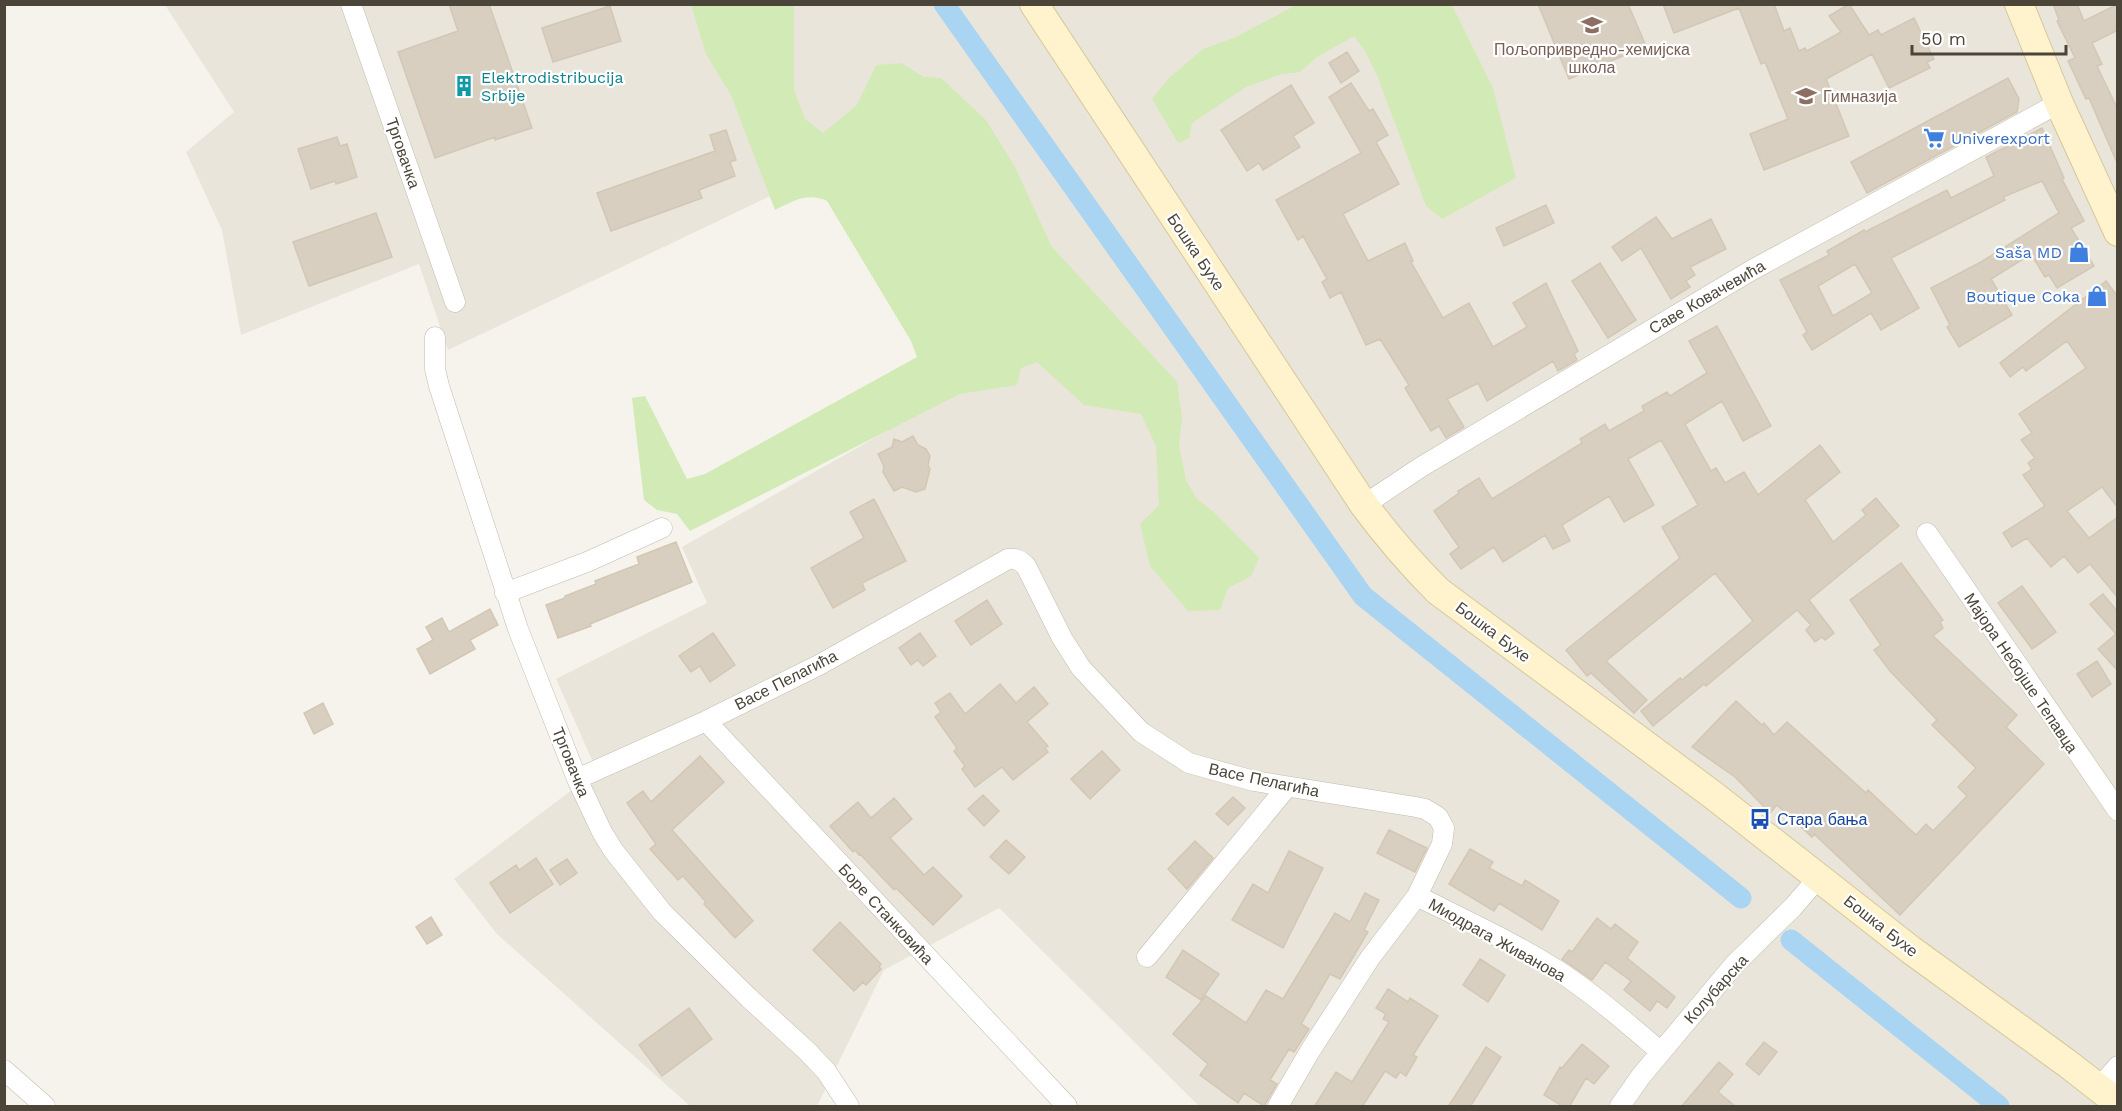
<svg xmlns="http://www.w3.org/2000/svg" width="2122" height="1111" viewBox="0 0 2122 1111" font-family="'Work Sans',sans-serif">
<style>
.residential{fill:#eae5da}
.green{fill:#d2eab5}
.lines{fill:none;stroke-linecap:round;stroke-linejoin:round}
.canal{stroke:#a9d4f2;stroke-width:21}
.building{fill:#d8cfc1;stroke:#d3c7b4;stroke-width:1.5;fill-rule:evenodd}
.street-casing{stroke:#c2bbae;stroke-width:21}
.secondary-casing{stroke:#d6c79b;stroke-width:30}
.street{stroke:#fff;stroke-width:20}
.secondary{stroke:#fff3cd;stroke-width:28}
.labels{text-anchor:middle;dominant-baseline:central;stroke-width:4.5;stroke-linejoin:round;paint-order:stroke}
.education-label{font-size:16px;fill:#785e54;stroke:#fff}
.culture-label{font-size:16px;fill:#0d838f;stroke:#fff;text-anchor:start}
.shop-label{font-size:16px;fill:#366cbe;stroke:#fff;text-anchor:end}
.street-label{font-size:16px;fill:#4b4439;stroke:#fff}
.transit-label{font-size:16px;fill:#164399;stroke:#fff;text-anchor:start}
</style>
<rect width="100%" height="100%" fill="#f6f3ec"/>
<path class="residential" d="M165 5H2117V1106H1199L999 908 884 970 817 1106H690L497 934 454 879 597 771 556 679 707 603 682 547 952 394 825 170 448 350 419 264 241 335 222 230 186 152 234 112Z"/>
<path class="green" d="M1298 4 1452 5 1493 88 1516 178 1442 219 1426 206 1377 75 1365 51 1354 36 1317 57 1300 72 1282 74 1246 87 1192 123 1189 138 1178 143 1152 99 1169 78 1203 49 1236 37Z
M691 5H794V90L805 119 823 133 857 105 876 65 901 63 924 77 941 78 986 120 1015 167 1052 247 1177 382 1182 418 1179 446 1186 480 1196 498 1216 514 1259 558 1251 576 1228 588 1220 610 1188 611 1150 566 1140 524 1159 505 1156 446 1141 414 1084 405 1037 362 1021 368 1017 385 960 394 690 531 677 514 657 510 644 500 632 398 645 396 687 479 705 474 917 357 911 341 827 201C808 192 793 201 775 210L731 95 706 54Z"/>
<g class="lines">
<path class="canal" d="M944 4 1363 596 1741 898
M1791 940 1999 1106"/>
</g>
<path class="building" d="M449 4H489L532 128 495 140V137L435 158 398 52 458 31Z
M1538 4H1628L1646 46 1569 79Z
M1663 4H1774L1784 31 1790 28 1799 51 1805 48 1807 51 1841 32 1829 16 1849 4 1869 35 1878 30 1881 35 1914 18 1934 59 1927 62 1930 68 1889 88 1872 54 1826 79 1849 136 1764 170 1750 134 1788 119 1765 62 1761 64 1739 8 1674 33Z
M2053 4H2077L2084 21 2118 4V30L2092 43 2102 64 2097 66 2118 110V165L2089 98 2086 99 2068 61 2075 58 2057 21 2059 20Z
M610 6 621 41 553 62 542 28Z
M1347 52 1359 71 1341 83 1329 63Z
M2008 78 2019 99 2017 112 1867 193 1851 162Z
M1351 83 1369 111 1373 109 1388 135 1376 142 1399 184 1343 214 1368 261 1405 243 1413 261 1411 262 1443 318 1469 303 1493 347 1527 327 1513 303 1546 283 1578 351 1574 354 1577 360 1558 371 1553 361 1487 401 1478 383 1447 399 1464 427 1446 438 1439 426 1431 431 1405 388 1409 385 1380 339 1366 345 1341 292 1330 298 1322 282 1327 279 1303 236 1298 240 1276 200 1361 153 1329 97Z
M1291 85 1314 123 1293 136 1300 147 1263 170 1259 163 1247 171 1221 130Z
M2042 128 2064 178 2062 179 2084 221 2071 228 2094 266 2057 288 2049 275 2045 277 2031 254 1991 279 2012 315 1959 347 1947 327 1950 325 1931 288 1981 262 2059 213 2042 181 2003 197 2005 200 1891 258 1919 308 1881 330 1871 313 1812 350 1803 335 1807 332 1780 280 1829 255 1827 251 1864 230 1865 232 1947 190 1951 198 1994 176 1986 157ZM1855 264 1872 293 1833 316 1818 286Z
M726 130 736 160 730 162 735 176 699 190 702 198 611 231 597 193 715 151 710 135Z
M337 137 340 146 347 144 357 177 336 184 335 181 311 189 298 149Z
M1546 205 1554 223 1504 246 1496 228Z
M376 213 392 257 309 286 293 242Z
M1656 217 1672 239 1711 219 1726 249 1690 267 1695 275 1686 281 1690 287 1671 299 1641 248 1622 261 1612 247Z
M1600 263 1636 320 1608 338 1572 281Z
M2106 281 2118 297V508L2102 487 2067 511 2089 538 2118 517V598L2090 564 2078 573 2064 556 2051 567 2027 538 2012 547 2003 533 2045 506 2023 475 2032 469 2028 463 2035 458 2021 440 2032 433 2019 414 2086 368 2067 341 2026 371 2023 367 2010 377 2000 363Z
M1717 326 1771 426 1743 441 1722 401 1685 424 1711 471 1716 468 1725 483 1744 472 1758 495 1820 445 1840 472 1805 500 1833 542 1866 515 1862 510 1876 498 1899 526 1809 600 1834 633 1825 640 1822 637 1815 642 1806 630 1811 625 1797 610 1706 686 1704 684 1653 726 1641 711 1680 678 1682 680 1753 621 1715 573 1606 661 1647 700 1634 713 1591 673 1587 676 1566 650 1680 558 1662 527 1698 505 1661 440 1628 459 1654 505 1624 522 1609 496 1562 525 1570 541 1553 549 1545 535 1503 562 1494 547 1461 569 1450 554 1459 547 1434 511 1459 493 1458 491 1479 478 1492 499 1582 443 1580 439 1605 424 1609 431 1644 411 1642 406 1667 392 1670 396 1707 373 1689 341Z
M913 436 918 445 926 449 930 456 928 465 930 469 925 489 916 492 902 487 894 491 883 472 884 466 878 454 892 447 894 439 902 442Z
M874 499 906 561 862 583 865 590 833 608 811 568 864 538 850 512Z
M676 542 692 582 590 624 591 626 558 638 546 605 565 598V596L596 584 595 581 639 564 637 557Z
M1901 563 1943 620 1940 622 1943 628 1933 636 2017 715 2006 727 2044 764 1900 915 1814 834 1812 837 1777 805 1770 813 1735 777 1692 747 1736 701 1762 725 1764 723 1774 735 1787 722 1866 793 1868 790 1916 835 1926 824 1933 831 1967 796 1958 787 1976 768 1932 725 1937 720 1890 671 1874 650 1881 645 1850 600Z
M2022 586 2056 632 2032 649 1998 603Z
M2103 594 2118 612V671L2098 649 2116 634 2090 604Z
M987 600 1002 624 971 645 955 621Z
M490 609 498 625 470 640 475 649 430 674 417 649 433 640 426 627 442 618 449 632Z
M713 633 735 665 710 682 700 666 691 672 679 656Z
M920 633 936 656 923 666 918 660 911 665 899 648Z
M2097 661 2111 684 2092 697 2077 674Z
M1000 684 1016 703 1034 687 1048 704 1027 722 1048 746 1045 748 1048 752 1013 780 1002 767 975 787 962 769 965 766 954 751 957 748 935 717 941 712 935 703 950 693 965 714Z
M323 703 333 724 314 734 304 713Z
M1102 751 1120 770 1090 799 1071 779Z
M700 756 724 782 672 830 753 921 735 938 704 904 706 902 683 876 678 880 650 849 656 844 627 803 643 791 651 802Z
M983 795 999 811 984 826 968 809Z
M1233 797 1245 808 1228 825 1216 814Z
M894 798 912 819 890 838 924 875 933 867 962 896 933 925 896 888 894 890 860 854 859 855 855 850 853 852 830 826 858 802 871 818Z
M1389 830 1427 848 1415 872 1377 853Z
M1006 840 1025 857 1009 874 990 857Z
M1195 841 1213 858 1187 889 1168 869Z
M1470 849 1493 862 1489 868 1522 886 1525 880 1559 901 1542 930 1499 903 1494 911 1449 884Z
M1289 851 1323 868 1283 948 1232 920 1253 884 1268 893Z
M536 858 553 884 510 913 490 883 516 865 519 870Z
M567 859 577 873 560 885 550 870Z
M1365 893 1379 900 1364 930 1368 932 1340 979 1330 974 1301 1024 1309 1029 1294 1052 1289 1049 1270 1080 1277 1084 1264 1106 1244 1093 1238 1103 1200 1075 1208 1064 1173 1034 1206 996 1246 1023 1266 990 1283 999 1335 913 1350 922Z
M431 917 442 935 427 944 416 927Z
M1597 918 1611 929 1615 924 1638 942 1627 958 1675 997 1667 1008 1657 1001 1650 1011 1624 990 1631 981 1605 962 1592 980 1562 959 1569 950 1572 952Z
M840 922 881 964 879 967 881 969 866 985 863 982 854 991 813 950Z
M1183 950 1219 974 1201 1000 1166 977Z
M1480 959 1505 975 1488 1002 1463 985Z
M1388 989 1408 1002 1410 998 1438 1016 1413 1055 1417 1057 1406 1076 1400 1072 1396 1078 1385 1071 1362 1107H1314L1336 1072 1352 1082 1389 1022 1383 1019 1386 1014 1376 1008Z
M689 1008 712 1039 662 1076 639 1045Z
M1764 1042 1777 1052 1759 1075 1746 1064Z
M1582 1044 1609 1066 1594 1084 1586 1078 1569 1107H1564L1544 1095 1560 1067 1562 1068Z
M1486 1047 1501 1057 1470 1107H1448Z
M1719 1062 1733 1074 1718 1092 1736 1107H1681Z"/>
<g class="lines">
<defs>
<path id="street" d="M351 4 455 302
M435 337V369L439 386 518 629 577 779 602 832 613 850 662 912 749 998 807 1051 826 1071 849 1106
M1364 505 1421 467 1752 270 2059 103
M1927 533 2118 811
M505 593 587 562 662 528
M706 721 1067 1106
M577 779 706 721 819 665 1008 559C1016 558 1020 560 1026 566L1062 638 1081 668 1141 732 1189 763 1254 781 1416 807 1425 809 1438 817 1444 828 1442 844 1417 896 1370 958 1310 1051 1278 1106
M1417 896C1465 920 1515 943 1560 972 1596 996 1628 1024 1661 1052
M1147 957 1287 787
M4 1070 45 1106
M2098 1089 2118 1066
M1620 1106 1641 1076 1734 965 1793 907 1819 877"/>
<path id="secondary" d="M1034 4 1364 505C1387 536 1411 564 1438 591L1713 795 1911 950 2068 1064 2118 1103
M2019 4 2059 103 2118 232"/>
</defs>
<use href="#street" class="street-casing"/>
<use href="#secondary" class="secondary-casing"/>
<use href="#street" class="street"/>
<use href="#secondary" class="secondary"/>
</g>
<defs>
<symbol id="school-bare" viewBox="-9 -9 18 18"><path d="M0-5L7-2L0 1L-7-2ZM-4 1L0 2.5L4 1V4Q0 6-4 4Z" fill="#8d6e63" stroke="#fff" stroke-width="2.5" paint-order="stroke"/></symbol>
<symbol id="building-bare" viewBox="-9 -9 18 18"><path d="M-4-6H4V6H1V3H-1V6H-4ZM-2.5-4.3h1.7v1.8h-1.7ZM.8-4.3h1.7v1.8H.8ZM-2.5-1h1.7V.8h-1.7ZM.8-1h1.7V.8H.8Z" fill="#0f9aa8" stroke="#fff" stroke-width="2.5" paint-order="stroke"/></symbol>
<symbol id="supermarket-bare" viewBox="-9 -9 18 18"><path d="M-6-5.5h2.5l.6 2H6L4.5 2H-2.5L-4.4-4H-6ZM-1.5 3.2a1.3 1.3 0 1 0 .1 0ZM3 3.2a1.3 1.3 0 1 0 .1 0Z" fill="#3f7fe0" stroke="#fff" stroke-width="2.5" paint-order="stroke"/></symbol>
<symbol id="shop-bare" viewBox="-9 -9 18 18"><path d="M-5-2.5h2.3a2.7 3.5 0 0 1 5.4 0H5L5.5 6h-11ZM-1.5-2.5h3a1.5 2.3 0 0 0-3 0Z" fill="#3f7fe0" stroke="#fff" stroke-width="2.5" paint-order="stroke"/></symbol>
<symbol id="bus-bare" viewBox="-9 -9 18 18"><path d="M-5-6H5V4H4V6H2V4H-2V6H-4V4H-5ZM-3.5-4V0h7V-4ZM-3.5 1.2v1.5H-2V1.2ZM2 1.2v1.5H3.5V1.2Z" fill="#1a4fb4" stroke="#fff" stroke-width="2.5" paint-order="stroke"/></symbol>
</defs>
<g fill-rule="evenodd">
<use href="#school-bare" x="1577" y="10" width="30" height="30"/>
<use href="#building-bare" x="449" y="71" width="30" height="30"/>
<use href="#school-bare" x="1791" y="81" width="30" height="30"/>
<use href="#supermarket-bare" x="1919" y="123" width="30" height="30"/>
<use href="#shop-bare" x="2064" y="237" width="30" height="30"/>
<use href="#shop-bare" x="2082" y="281" width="30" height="30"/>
<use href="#bus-bare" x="1745" y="804" width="30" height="30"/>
</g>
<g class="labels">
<g class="education-label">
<text x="1592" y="49">Пољопривредно-хемијска<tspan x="1592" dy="18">школа</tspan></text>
<text x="1823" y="96" text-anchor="start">Гимназија</text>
</g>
<g class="culture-label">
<text x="481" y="77">Elektrodistribucija<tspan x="481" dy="18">Srbije</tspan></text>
</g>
<g class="shop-label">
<text x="1951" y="138" text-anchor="start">Univerexport</text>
<text x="2062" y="252">Saša MD</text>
<text x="2080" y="296">Boutique Coka</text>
</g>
<g class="street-label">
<text transform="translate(403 153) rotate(71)">Трговачка</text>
<text transform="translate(1196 252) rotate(56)">Бошка Бухе</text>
<text transform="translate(1707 297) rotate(-30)">Саве Ковачевића</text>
<text transform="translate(1493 632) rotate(37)">Бошка Бухе</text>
<text transform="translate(2021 673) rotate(56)">Мајора Небојше Тепавца</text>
<text transform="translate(786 680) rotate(-27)">Васе Пелагића</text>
<text transform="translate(571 762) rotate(68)">Трговачка</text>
<text transform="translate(1264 780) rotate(12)">Васе Пелагића</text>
<text transform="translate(886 914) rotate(47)">Боре Станковића</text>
<text transform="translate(1881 926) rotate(38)">Бошка Бухе</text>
<text transform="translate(1497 940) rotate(29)">Миодрага Живанова</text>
<text transform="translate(1716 989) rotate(-48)">Колубарска</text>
</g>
<g class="transit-label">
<text x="1777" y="819">Стара бања</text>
</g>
</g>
<rect width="2122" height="1111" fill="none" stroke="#4b4439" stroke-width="12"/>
<path d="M1912 45v9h154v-9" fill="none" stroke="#4b4439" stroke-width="3"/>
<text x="1921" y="45" font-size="18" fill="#4b4439" stroke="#ffffff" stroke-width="4.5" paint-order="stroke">50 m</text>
</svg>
